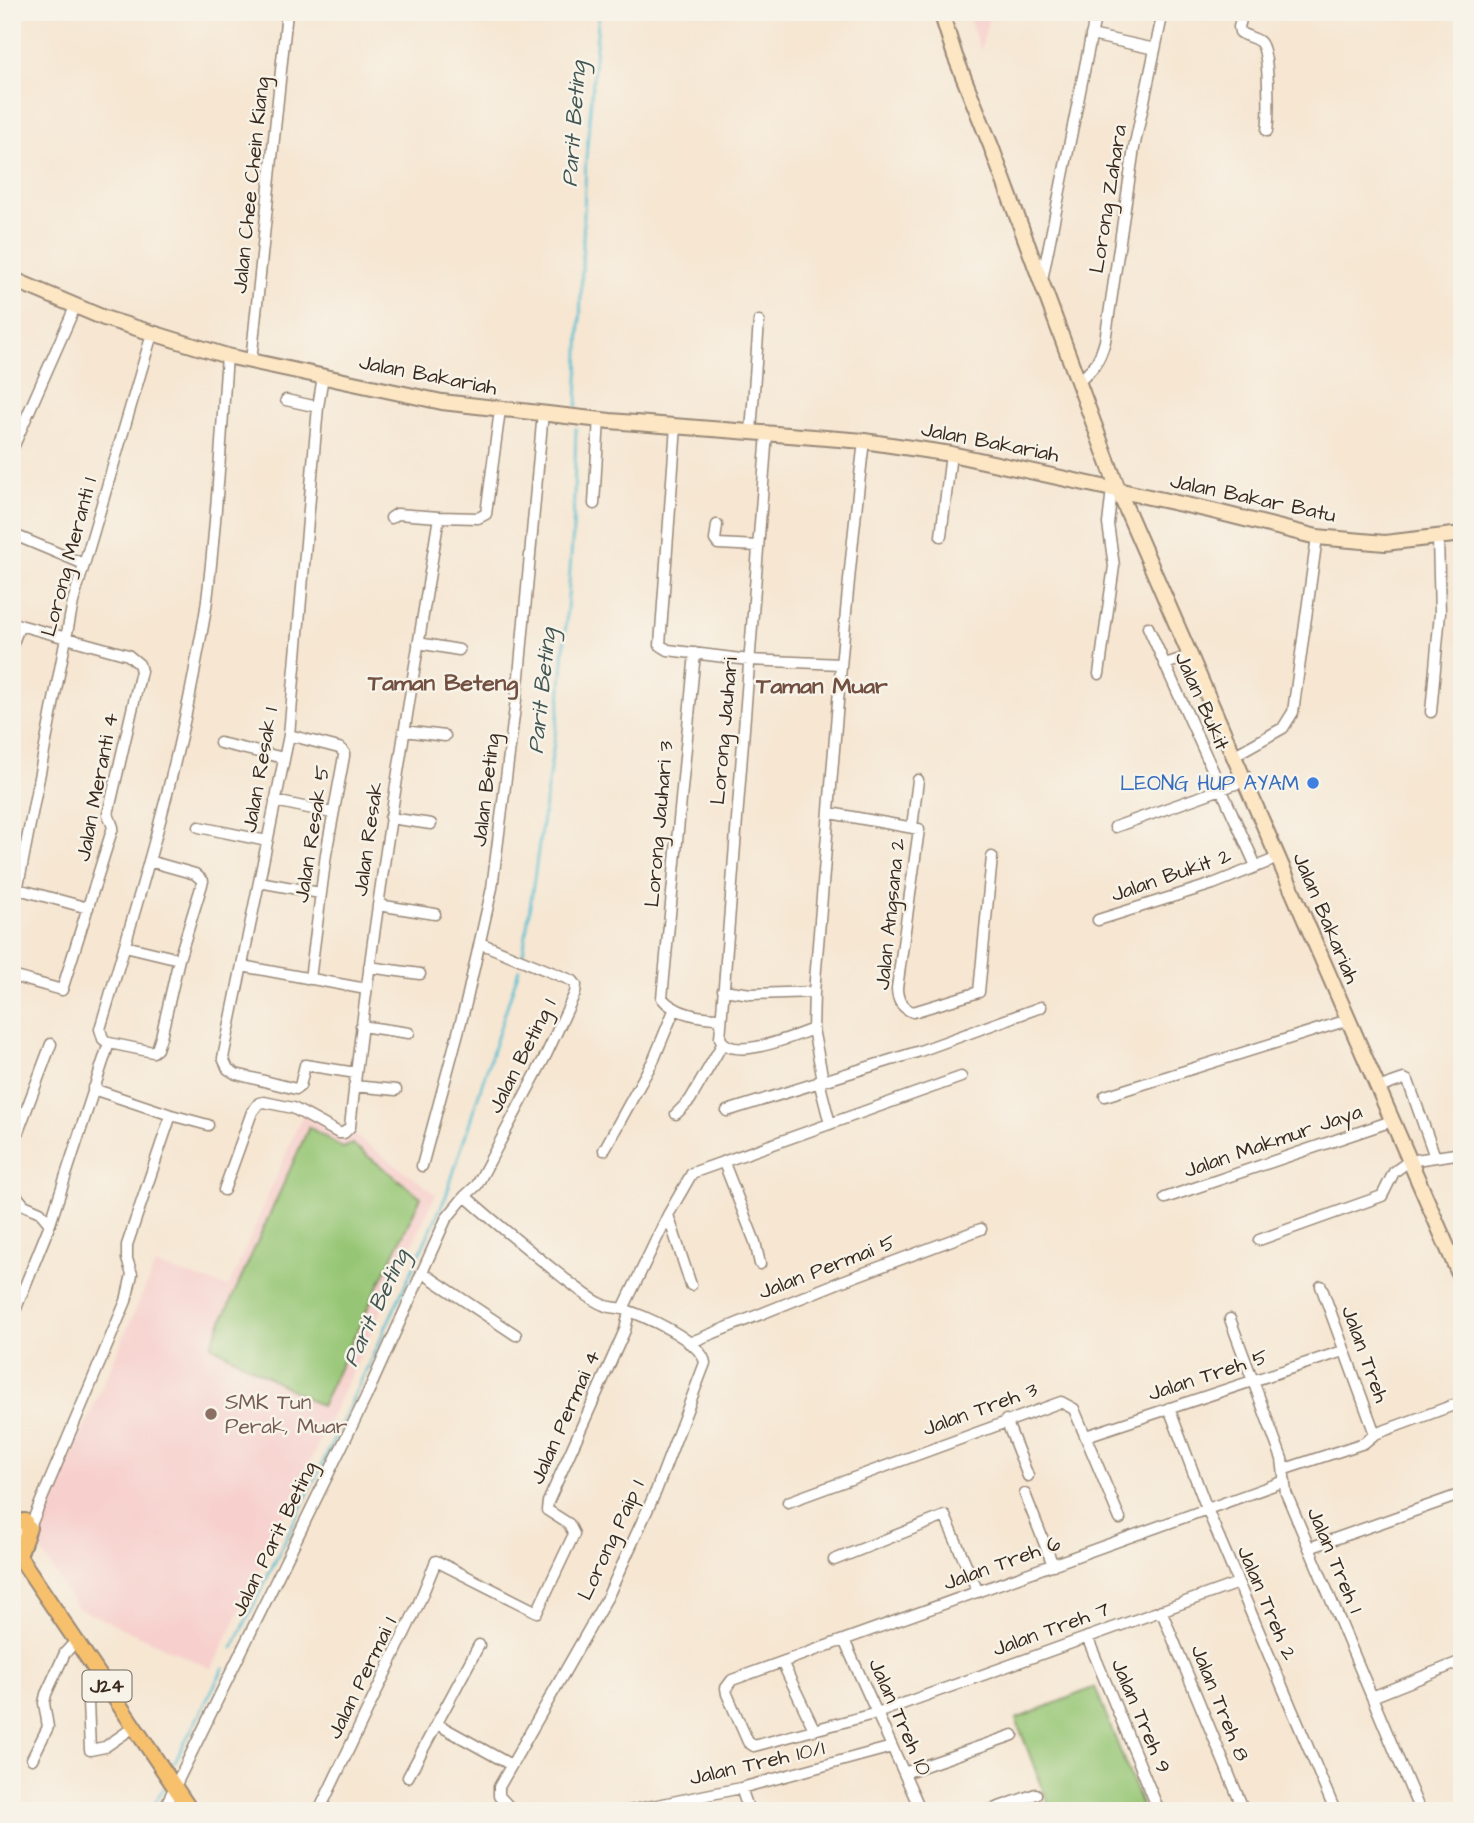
<svg xmlns="http://www.w3.org/2000/svg" width="1474" height="1823" viewBox="0 0 1474 1823" font-family="'Architects Daughter',sans-serif">
<style>
.built{fill:#f7d0cd}
.park{fill:#96c675;stroke:#68784a;stroke-width:2}
.lines{fill:none;stroke-linecap:round;stroke-linejoin:round}
.stream{stroke:#55bed1;stroke-width:2.5}
.street-casing{stroke:#988878;stroke-width:13}
.secondary-casing{stroke:#988878;stroke-width:18}
.primary-casing{stroke:#988878;stroke-width:18}
.street{stroke:#fff;stroke-width:10}
.secondary{stroke:#fce6c4;stroke-width:14}
.primary{stroke:#f7c06c;stroke-width:14}
.shop-dot{fill:#3f7fe0;stroke:#f7f3e8;stroke-width:2.5}
.education-dot{fill:#8d6e63;stroke:#f7f3e8;stroke-width:2.5}
.labels{text-anchor:middle;dominant-baseline:central;stroke-width:5;stroke-linejoin:round;paint-order:stroke}
.shield{fill:#f7f3e8;stroke:#73665b;stroke-width:2}
.shield-label{font-size:19px;font-weight:bold;fill:#3b2a1e}
.street-label{font-size:21px;fill:#3b2a1e;stroke:#f7f3e8}
.shop-label{font-size:21px;fill:#366cbe;stroke:#f7f3e8;text-anchor:end}
.education-label{font-size:21px;fill:#785e54;stroke:#f7f3e8;text-anchor:start}
.water-label{font-size:23px;font-style:italic;fill:#435654;stroke:#f7f3e8}
.neighbourhood-label{font-size:23px;font-weight:bold;fill:#714f41;stroke:#f7f3e8}
</style>
<rect width="100%" height="100%" fill="#f7f3e8"/>
<filter id="ink" filterUnits="userSpaceOnUse"><feTurbulence type="fractalNoise" baseFrequency=".0143" numOctaves="2"/><feDisplacementMap in="SourceGraphic" scale="14" xChannelSelector="R" yChannelSelector="G"/><feConvolveMatrix kernelMatrix="1 2 1 2 8 2 1 2 1" color-interpolation-filters="sRGB"/></filter>
<filter id="wash" filterUnits="userSpaceOnUse"><feTurbulence type="fractalNoise" baseFrequency=".00686" numOctaves="4" result="noise"/><feDisplacementMap in="SourceGraphic" scale="28" xChannelSelector="R" yChannelSelector="G"/><feGaussianBlur stdDeviation="1.57" result="paint"/><feColorMatrix in="noise" values="0 0 0 0 0 0 0 0 0 0 0 0 0 0 0 0 0 1.4 0 .05"/><feComposite in="paint" operator="in"/></filter>
<g filter="url(#wash)">
<rect width="100%" height="100%" fill="#f6e6d2"/>
<path class="built" d="M966 12H990L981 51Z
M308 1102 436 1194 212 1669 76 1607 35 1541 155 1265 229 1287Z"/>
<path class="park" d="M309 1127 343 1148 352 1144 421 1197 321 1406 211 1345Z
M1095 1687 1144 1811H1051L1016 1719Z"/>
<g class="lines">
<path class="stream" d="M577 406 586 158 599 12
M523 954 560 701 573 530 576 428
M233 1648 338 1431 446 1196 519 969
M174 1763 224 1667
M151 1811 163 1788"/>
</g>
</g>
<g filter="url(#ink)">
<g class="lines">
<defs>
<path id="street" d="M1243 12 1239 27 1240 32C1246 37 1254 37 1260 42 1270 52 1269 116 1267 131
M1091 35 1155 49
M1042 280 1096 12
M251 362 287 12
M323 376 318 407 289 735 223 1058 228 1069 236 1074 296 1089 300 1086 305 1065 356 1073
M1077 383C1093 370 1100 360 1105 341L1134 148 1163 12
M286 400 318 407
M676 426 660 645 668 650 749 660 841 664
M751 432 759 321
M767 433 720 1038C731 1063 794 1036 813 1029
M12 450 75 307
M594 504 599 419
M391 518 397 514 439 517
M717 525 715 540 718 544 758 546
M12 534 84 564
M941 536 951 454
M12 623 128 655 139 664 141 671 108 814 113 827 62 990 12 976
M1148 627 1256 866
M418 643 459 650
M12 645 20 625
M695 653 662 998C674 1014 702 1018 721 1018
M1165 664 1190 656
M1099 674 1114 566 1108 524 1112 489
M1431 712 1440 613 1438 538
M404 731 445 736
M289 735 339 748 344 752V756L326 854 310 979
M220 743 284 758
M1233 756 1283 728 1293 712 1317 537
M275 801 332 813
M830 813 919 829 897 988C897 1000 902 1008 913 1012L979 992 992 857
M390 818 431 824
M199 827 267 841
M912 827 918 780
M1115 827 1244 781
M149 861 195 874 203 881 179 959 161 1037 157 1049 153 1052 109 1043 103 1039 100 1029C135 911 171 794 194 674 198 649 204 625 207 600 217 520 221 438 227 356
M259 882 320 893
M18 889 88 908
M378 905 435 914
M12 917 73 602 152 334
M1098 920 1213 884 1278 858
M125 946 179 959
M242 966 366 989
M369 967 420 974
M723 990 751 994 814 992
M361 1026 409 1033
M823 1080 813 1029 814 992C830 808 842 624 864 441
M819 1081 830 1124
M354 1086 396 1090
M1378 1088 1404 1079 1408 1081 1435 1157
M93 1089 171 1115
M1105 1096 1348 1020
M727 1111 920 1051 1041 1007
M676 1114 690 1100 723 1043
M12 1148 51 1044
M604 1150 654 1059 675 1008
M724 1163 755 1242 760 1264
M422 1166 466 1003 492 888 519 676 543 412
M12 1190 24 1205 40 1212 50 1224
M224 1190 252 1112 259 1103 264 1102 293 1108 339 1133H344L350 1127C372 923 406 720 439 517L478 518 486 514 500 410
M465 1196C498 1225 531 1252 565 1279 578 1288 591 1301 606 1306 611 1308 616 1307 622 1309 642 1314 702 1341 705 1363L656 1491 608 1596 499 1787V1796L513 1811
M1165 1198 1392 1121
M668 1215 691 1285
M1259 1240 1382 1196 1394 1172 1409 1161 1462 1153
M423 1273 516 1335
M1321 1286 1375 1434
M623 1309 668 1215 692 1173 961 1077
M12 1318 50 1224 109 1043
M1230 1319 1282 1459 1286 1493 1420 1811
M689 1343 840 1282 981 1229
M1169 1408 1207 1509 1335 1811
M1006 1420 1028 1476
M1086 1436 1343 1351
M1285 1469 1364 1443 1375 1434 1462 1402
M1025 1494 1053 1565
M788 1502 1061 1402 1074 1409 1120 1519
M12 1541 29 1528 33 1520 126 1301 132 1274 127 1259V1245L171 1115 208 1125
M1309 1548 1462 1494
M834 1560 945 1516 978 1592
M1238 1583 877 1713 754 1746 748 1742 727 1694 726 1688 732 1680 1285 1481
M1161 1610 1244 1811
M1087 1637 1159 1811
M844 1640 921 1811
M782 1662 814 1729
M105 1683 88 1702 90 1750 105 1747 134 1727
M1372 1697 1462 1661
M437 1724 511 1765
M32 1759 48 1727 44 1703 46 1694 65 1653 76 1641
M904 1773 1013 1735
M408 1777 479 1645
M741 1788 749 1811
M163 1811 366 1397 446 1219 465 1196 477 1185 546 1055 575 993 576 985 573 981 480 943
M319 1811 418 1605 436 1561 537 1612 574 1534 569 1524 547 1510 548 1502 625 1330 629 1312
M628 1811 741 1788 892 1747
M900 1811 919 1806
M988 1811 1036 1794"/>
<path id="secondary" d="M941 12 955 56 991 146 1119 492 1462 1281
M12 279 104 318 227 356 442 402 610 421 864 441 951 454 1209 510 1317 537 1385 543 1462 534"/>
<path id="primary" d="M12 1523 25 1521
M12 1546 191 1811
M19 1556 29 1528"/>
</defs>
<use href="#street" class="street-casing"/>
<use href="#secondary" class="secondary-casing"/>
<use href="#primary" class="primary-casing"/>
<use href="#street" class="street"/>
<use href="#secondary" class="secondary"/>
<use href="#primary" class="primary"/>
</g>
</g>
<circle class="shop-dot" cx="1313" cy="783" r="7"/>
<circle class="education-dot" cx="211" cy="1414" r="7"/>
<g class="labels">
<rect class="shield" x="82.5" y="1670.5" width="49" height="31" rx="5"/>
<g class="shield-label">
<text x="107" y="1686">J24</text>
</g>
<g class="street-label">
<text transform="translate(251 185) rotate(-84)">Jalan Chee Chein Kiang</text>
<text transform="translate(1108 199) rotate(-81)">Lorong Zahara</text>
<text transform="translate(428 375) rotate(11)">Jalan Bakariah</text>
<text transform="translate(990 442) rotate(11)">Jalan Bakariah</text>
<text transform="translate(1253 498) rotate(12)">Jalan Bakar Batu</text>
<text transform="translate(69 557) rotate(-75)">Lorong Meranti 1</text>
<text transform="translate(1202 701) rotate(66)">Jalan Bukit</text>
<text transform="translate(724 731) rotate(-85)">Lorong Jauhari</text>
<text transform="translate(260 770) rotate(-80)">Jalan Resak 1</text>
<text transform="translate(97 787) rotate(-79)">Jalan Meranti 4</text>
<text transform="translate(486 790) rotate(-83)">Jalan Beting</text>
<text transform="translate(659 824) rotate(-85)">Lorong Jauhari 3</text>
<text transform="translate(312 834) rotate(-81)">Jalan Resak 5</text>
<text transform="translate(368 839) rotate(-82)">Jalan Resak</text>
<text transform="translate(1171 875) rotate(-19)">Jalan Bukit 2</text>
<text transform="translate(890 914) rotate(-84)">Jalan Angsana 2</text>
<text transform="translate(1326 918) rotate(67)">Jalan Bakariah</text>
<text transform="translate(522 1056) rotate(-63)">Jalan Beting 1</text>
<text transform="translate(1273 1141) rotate(-19)">Jalan Makmur Jaya</text>
<text transform="translate(827 1267) rotate(-21)">Jalan Permai 5</text>
<text transform="translate(1365 1354) rotate(70)">Jalan Treh</text>
<text transform="translate(1208 1375) rotate(-18)">Jalan Treh 5</text>
<text transform="translate(980 1409) rotate(-20)">Jalan Treh 3</text>
<text transform="translate(565 1417) rotate(-66)">Jalan Permai 4</text>
<text transform="translate(274 1539) rotate(-64)">Jalan Parit Beting</text>
<text transform="translate(611 1540) rotate(-65)">Lorong Paip 1</text>
<text transform="translate(1335 1560) rotate(67)">Jalan Treh 1</text>
<text transform="translate(1002 1563) rotate(-20)">Jalan Treh 6</text>
<text transform="translate(1267 1603) rotate(67)">Jalan Treh 2</text>
<text transform="translate(1051 1629) rotate(-20)">Jalan Treh 7</text>
<text transform="translate(362 1678) rotate(-64)">Jalan Permai 1</text>
<text transform="translate(1220 1703) rotate(68)">Jalan Treh 8</text>
<text transform="translate(1141 1716) rotate(67)">Jalan Treh 9</text>
<text transform="translate(900 1717) rotate(66)">Jalan Treh 10</text>
<text transform="translate(757 1763) rotate(-13)">Jalan Treh 10/1</text>
</g>
<g class="shop-label">
<text x="1299" y="783">LEONG HUP AYAM</text>
</g>
<g class="education-label">
<text x="225" y="1402">SMK Tun<tspan x="225" dy="24">Perak, Muar</tspan></text>
</g>
<g class="water-label">
<text transform="translate(574 124) rotate(-86)">Parit Beting</text>
<text transform="translate(542 691) rotate(-84)">Parit Beting</text>
<text transform="translate(376 1308) rotate(-65)">Parit Beting</text>
</g>
<g class="neighbourhood-label">
<text x="443" y="683">Taman Beteng</text>
<text x="822" y="686">Taman Muar</text>
</g>
</g>
<rect width="1474" height="1823" fill="none" stroke="#f7f3e8" stroke-width="42"/>
</svg>
